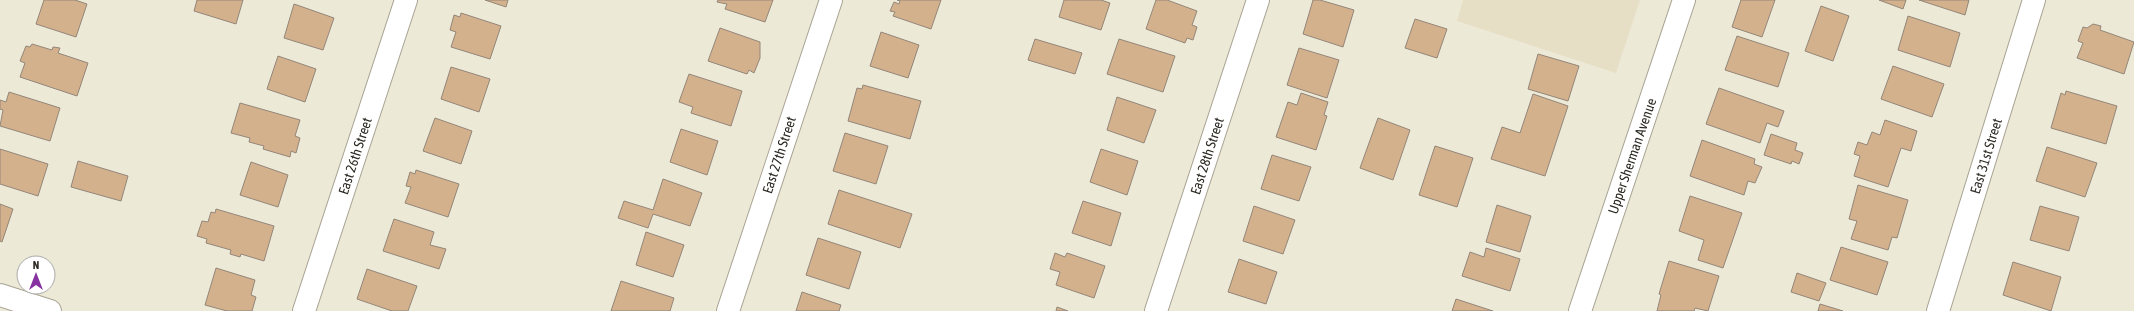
<svg xmlns="http://www.w3.org/2000/svg" width="2134" height="311" viewBox="0 0 2134 311" font-family="'Asap Condensed',sans-serif">
<style>
.built{fill:#e6dfc6}
.building{fill:#d4b18d;stroke:#938679}
.lines{fill:none;stroke-linecap:round;stroke-linejoin:round}
.minor-casing{stroke:#a8a393;stroke-width:24}
.secondary-casing{stroke:#a8a393;stroke-width:24}
.minor{stroke:#fff;stroke-width:22}
.secondary{stroke:#fff;stroke-width:22}
.labels{text-anchor:middle;dominant-baseline:central;stroke-width:3;stroke-linejoin:round;paint-order:stroke}
.street-label{font-size:14px;fill:#2b2922;stroke:#fff}
</style>
<rect width="100%" height="100%" fill="#ede9d7"/>
<path class="built" d="M1463 0H1640L1616 73 1457 21Z"/>
<path class="building" d="M44 0H75L87 4 76 37 36 24Z
M197 0H243L236 24 194 11Z
M485 0H508L506 7Z
M718 0H773L765 22 725 9 727 4 717 2Z
M897 0H941L931 29 893 16 895 12 890 11 894 2 899 4 900 1Z
M1064 0H1101L1110 3 1101 30 1059 17Z
M1156 0H1167L1197 11 1192 25 1197 27 1193 40 1187 38 1185 43 1146 29Z
M1313 0H1320L1354 10 1343 47 1303 34Z
M1741 0H1775L1762 37 1732 27Z
M1879 0H1906L1903 9Z
M1919 0H1969L1965 15Z
M294 4 334 18 323 50 284 38Z
M1821 6 1849 16 1833 61 1805 51Z
M461 13 501 26 490 59 451 47 456 32 450 30 454 15 460 17Z
M1908 16 1960 33 1950 67 1898 50Z
M1415 19 1447 29 1437 58 1405 48Z
M2093 24 2101 26 2100 30 2134 42 2124 74 2077 58 2083 43 2078 41 2083 27 2087 28Z
M720 28 760 42V58L754 73 749 70 747 74 708 61Z
M881 32 919 45 908 78 870 66Z
M1737 36 1789 53 1778 87 1725 70Z
M1035 39 1082 53 1075 74 1028 60Z
M1119 39 1175 56 1163 92 1107 74Z
M32 44 52 50 53 47 60 48 58 53 88 63 77 96 20 77 25 63 20 61 26 46 30 47Z
M1299 48 1339 60 1327 98 1287 85Z
M1538 54 1579 66 1568 101 1528 89Z
M278 56 316 69 305 102 267 89Z
M1893 66 1944 84 1932 117 1881 99Z
M451 67 490 79 479 112 441 99Z
M689 74 742 91 731 126 691 113 693 107 679 102Z
M863 85 921 101 910 139 848 121 857 88 862 89Z
M1719 88 1784 111 1778 127 1767 123 1760 143 1706 124Z
M2066 91 2117 106 2106 144 2051 128 2061 93 2065 95Z
M9 92 60 108 50 141 0 126 3 110 0 109V100L6 102Z
M1301 93 1328 102 1324 115 1327 116 1316 150 1276 137 1288 102 1297 105Z
M1533 94 1568 106 1545 176 1491 159 1502 127 1520 133Z
M1117 97 1156 110 1144 143 1107 130Z
M240 103 300 120 295 136 300 138 296 153 291 151 290 157 263 149 264 146 249 142 250 138 231 133Z
M435 118 472 131 461 164 423 151Z
M1378 118 1410 130 1393 180 1360 168Z
M1885 120 1917 131 1911 151 1901 148 1888 187 1854 176 1860 156 1854 154 1858 142 1867 145 1872 132 1880 135Z
M681 129 718 141 707 175 670 162Z
M845 133 888 146 876 184 833 171Z
M1771 134 1797 143 1795 150 1803 153 1799 164 1792 161 1791 164 1764 155Z
M1702 140 1755 159 1754 164 1762 167 1755 183 1748 181 1744 195 1690 176Z
M1435 146 1473 158 1457 207 1419 195Z
M2047 147 2097 163 2085 197 2036 181Z
M0 149 48 164 38 196 0 184Z
M1101 149 1138 161 1127 195 1090 182Z
M1272 155 1311 167 1299 201 1261 189Z
M78 161 128 176 121 201 71 187Z
M251 162 288 175 278 207 240 195Z
M416 170 459 184 448 217 405 203 411 187 406 186 410 172 415 174Z
M663 179 702 193 690 226 653 214 648 228 618 218 624 201 653 210Z
M1858 185 1908 200 1897 238 1892 237 1888 250 1851 239 1857 221 1849 219Z
M839 190 912 214 900 248 828 224Z
M1690 196 1742 213 1723 268 1698 260 1704 240 1679 231Z
M1083 201 1121 213 1111 246 1072 233Z
M0 204 13 209 2 242 0 241Z
M1497 205 1531 216 1520 252 1486 242Z
M1254 206 1295 220 1283 254 1243 241Z
M2040 206 2079 217 2069 251 2030 240Z
M216 209 274 226 264 261 241 254 240 257 230 254 231 250 206 243 207 239 197 236 202 221 208 222 211 212 215 213Z
M394 219 434 232 430 245 446 249 439 269 383 251Z
M646 232 684 245 673 277 636 265Z
M818 238 861 252 849 289 806 275Z
M1841 247 1888 262 1877 295 1830 280Z
M1486 248 1520 259 1510 291 1462 276 1470 252 1484 257Z
M1055 253 1065 257 1067 253 1105 266 1094 298 1056 285 1060 272 1050 269Z
M1239 259 1277 272 1266 304 1228 292Z
M1669 261 1719 276 1708 311 1695 308 1694 311H1657L1661 295 1659 294Z
M2013 262 2061 277 2051 311 2003 295Z
M216 268 255 280 251 295 256 297 252 311H227L205 305Z
M367 269 417 286 408 311H392L357 299Z
M1797 273 1826 283 1819 301 1791 292Z
M621 281 674 298 670 311H611Z
M802 292 841 305 839 311H796Z
M1456 299 1493 311H1452Z
M1820 304 1843 311H1818Z
M1057 307 1068 311H1056Z"/>
<g class="lines">
<defs>
<path id="minor" d="M0 295 50 311
M304 311 406 0
M728 311 831 0
M1156 311 1258 0
M1938 311 2034 0"/>
<path id="secondary" d="M1580 311 1684 0"/>
</defs>
<use href="#minor" class="minor-casing"/>
<use href="#secondary" class="secondary-casing"/>
<use href="#minor" class="minor"/>
<use href="#secondary" class="secondary"/>
</g>
<g class="labels">
<g class="street-label">
<text transform="translate(779 155) rotate(-72)">East 27th Street</text>
<text transform="translate(355 156) rotate(-72)">East 26th Street</text>
<text transform="translate(1207 156) rotate(-72)">East 28th Street</text>
<text transform="translate(1632 156) rotate(-71)">Upper Sherman Avenue</text>
<text transform="translate(1986 156) rotate(-73)">East 31st Street</text>
</g>
</g>
<g transform="translate(36 275)"><circle r="19" fill="#ffffff" stroke="#aaa9a7"/>
<path d="M0-3L7 15L0 10L-7 15Z" fill="#8633a1"/>
<text y="-6" font-size="11" font-weight="bold" text-anchor="middle" fill="#2b2922">N</text>
</g>
</svg>
